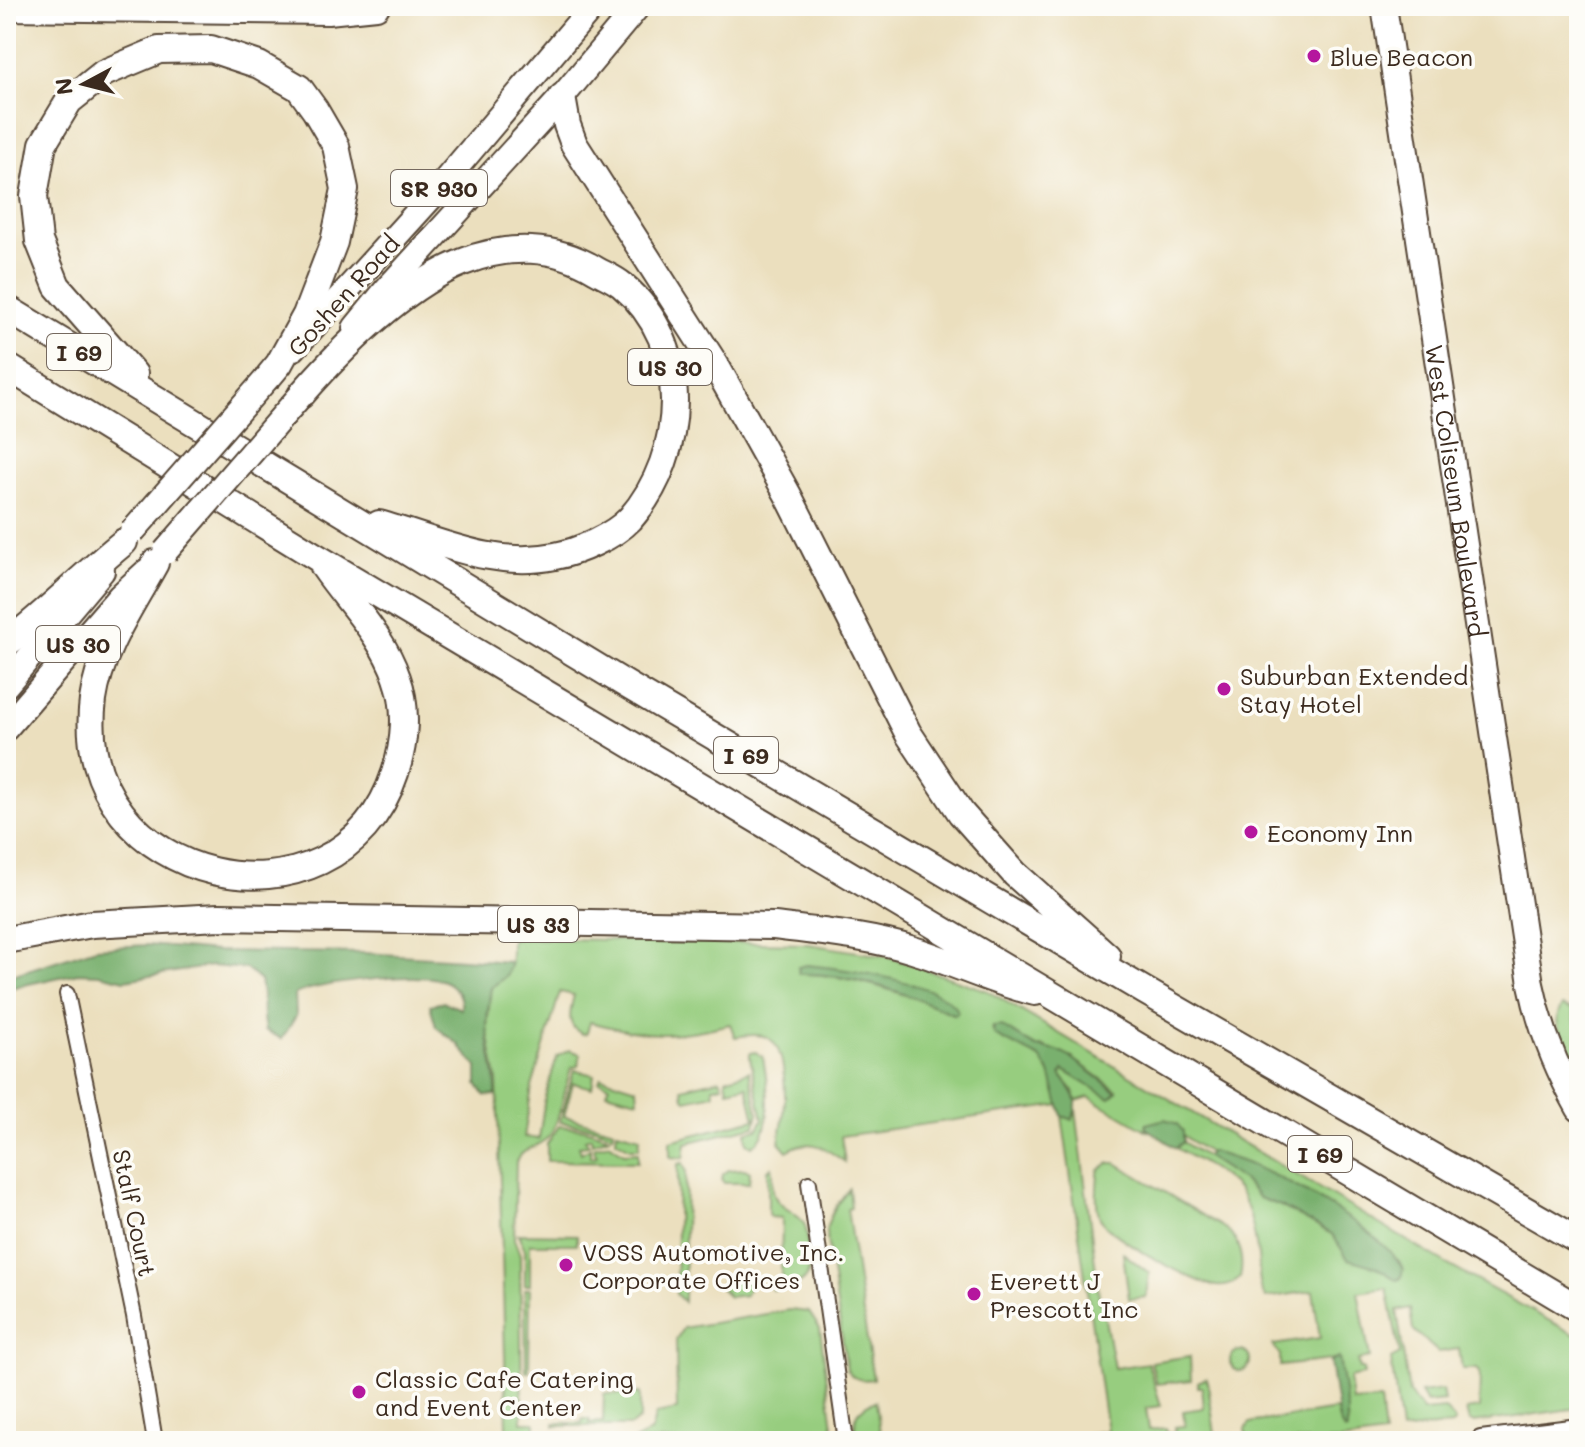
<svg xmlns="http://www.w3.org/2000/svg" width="1585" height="1447" viewBox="0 0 1585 1447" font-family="Mali,sans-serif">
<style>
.green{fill:#97cd7f;stroke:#697c4e;stroke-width:2;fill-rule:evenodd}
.forest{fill:#79b06e;stroke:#5a6d46;stroke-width:2}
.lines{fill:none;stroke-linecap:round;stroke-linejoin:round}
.minor-casing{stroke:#554536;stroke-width:18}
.secondary-casing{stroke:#554536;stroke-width:24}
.primary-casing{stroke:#554536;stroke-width:28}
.trunk-casing{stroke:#554536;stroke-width:28}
.motorway-casing{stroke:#554536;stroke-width:30}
.minor{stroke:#fff;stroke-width:14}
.secondary{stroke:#fff;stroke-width:20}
.primary{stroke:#fff;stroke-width:24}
.trunk{stroke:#fff;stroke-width:24}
.motorway{stroke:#fff;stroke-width:26}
.trunk-bridge-casing{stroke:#554536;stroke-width:28;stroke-linecap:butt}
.trunk-bridge{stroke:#fff;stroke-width:24}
.poi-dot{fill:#b5179e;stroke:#fdfcf7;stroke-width:3}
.labels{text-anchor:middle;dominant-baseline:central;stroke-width:7;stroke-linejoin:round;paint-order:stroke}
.shield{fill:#fdfcf7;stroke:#75695f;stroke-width:2}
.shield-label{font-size:22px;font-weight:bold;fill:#3b2a1e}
.poi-label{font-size:24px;fill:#3b2a1e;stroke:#fdfcf7;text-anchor:start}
.street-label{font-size:24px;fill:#3b2a1e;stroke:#fdfcf7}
</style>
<rect width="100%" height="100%" fill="#fdfcf7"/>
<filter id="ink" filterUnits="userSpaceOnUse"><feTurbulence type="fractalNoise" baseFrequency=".0125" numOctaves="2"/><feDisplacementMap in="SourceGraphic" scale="16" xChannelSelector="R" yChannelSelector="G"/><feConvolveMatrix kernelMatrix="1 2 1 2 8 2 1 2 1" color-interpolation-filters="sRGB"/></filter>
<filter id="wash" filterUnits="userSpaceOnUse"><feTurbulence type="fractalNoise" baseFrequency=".006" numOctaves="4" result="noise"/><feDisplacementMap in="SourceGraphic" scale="32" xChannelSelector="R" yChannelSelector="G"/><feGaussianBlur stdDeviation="1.8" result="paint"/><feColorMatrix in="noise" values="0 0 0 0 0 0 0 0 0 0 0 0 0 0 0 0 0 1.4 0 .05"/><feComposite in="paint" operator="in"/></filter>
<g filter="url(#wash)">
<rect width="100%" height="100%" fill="#ebdfbe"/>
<path class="green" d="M511 938 808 944 889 957 988 991 1448 1265 1579 1337V1408L1474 1423 1469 1422 1466 1410 1479 1408 1480 1372 1477 1369H1462L1459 1349 1438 1352 1413 1330 1410 1308 1397 1311 1409 1393 1423 1411 1445 1409 1455 1422 1452 1425 1401 1431 1391 1359 1400 1354 1387 1288 1358 1292 1370 1358 1358 1360 1360 1369H1363L1364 1375 1349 1378 1352 1402 1380 1400 1384 1435 1341 1441H1250L1245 1431 1250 1423 1254 1422 1337 1410 1339 1421 1348 1424 1339 1359 1280 1366V1355L1273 1345 1320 1338 1313 1291 1266 1298C1257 1286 1260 1270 1258 1256 1255 1237 1250 1205 1238 1190 1222 1172 1196 1160 1176 1148L1183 1142 1244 1181 1259 1198 1281 1206 1332 1234 1348 1259 1403 1269 1399 1261 1330 1208 1260 1169 1208 1152 1183 1136 1146 1128 1149 1132 1089 1097 1076 1101 1074 1091 1060 1075 1063 1070 1110 1098 1117 1090 1072 1058 1041 1046V1048H1036L993 1027 992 1030C1006 1043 1028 1045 1041 1059 1052 1071 1056 1090 1061 1105L841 1136 845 1162C825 1148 811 1136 787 1151L779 1142C785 1113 787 1098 783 1068 778 1036 766 1031 735 1037L730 1024C675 1038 646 1037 590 1022L587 1033 583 1034C565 1027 570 1011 574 995L560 992 532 1087 524 1137 539 1139 545 1097 557 1057 569 1050 581 1054 578 1066 571 1068C565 1086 560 1121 550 1135 541 1147 521 1148 516 1162L514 1239 520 1255 522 1422H535V1441H509L507 1426 497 1078 487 1027 491 988C513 966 511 970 511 938ZM807 965 879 977 932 991 955 1015C906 993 853 975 799 973Z
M1562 1006 1573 1010 1576 1024H1579V1059C1565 1045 1549 1025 1562 1006Z
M756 1052 763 1057C767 1080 776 1133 752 1146L747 1143 746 1132 758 1129 763 1119 750 1058V1053Z
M574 1070 594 1075 592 1088 573 1083 564 1116 614 1130 613 1135 595 1128 560 1122Z
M749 1071 758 1113 755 1126 686 1143 684 1158 670 1157V1141L755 1119 747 1086 728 1090 726 1079Z
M601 1077 637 1088 638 1100 606 1092 609 1085 599 1081Z
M720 1079 723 1085 713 1087 714 1094 686 1100 684 1098 682 1088Z
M1076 1110 1100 1303H1102L1114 1368 1148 1363 1161 1406 1146 1408 1149 1430 1166 1428 1167 1433 1175 1432V1427L1185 1426 1183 1411 1204 1408 1202 1387H1198V1382L1207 1378 1216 1441H1037L1107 1431 1062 1116 1074 1117Z
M559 1126 585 1129 609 1137 592 1143 591 1137 585 1139 589 1145 579 1146 581 1153 590 1148V1157L597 1156 593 1147 609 1143 624 1153 638 1152V1162L547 1161V1144Z
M617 1131 640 1137 639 1148H630L616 1140Z
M683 1163 686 1171 684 1302 676 1294 678 1164Z
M1109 1163H1116L1226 1229C1240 1242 1244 1260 1240 1278 1233 1285 1226 1287 1217 1286 1197 1285 1108 1236 1100 1218 1095 1205 1097 1187 1098 1174L1099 1170Z
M772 1167C775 1176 770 1187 775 1197 782 1210 795 1211 803 1222 808 1229 807 1239 808 1247 813 1282 805 1285 772 1290L769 1284 781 1282 782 1218 770 1217 768 1214V1170Z
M745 1169 750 1172 749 1183H724L722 1180 723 1174 729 1170Z
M849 1189 851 1208 847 1209 873 1379C861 1381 853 1380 847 1369L826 1233C827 1217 839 1201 849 1189Z
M518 1234 577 1235V1244H530V1285H525V1250Z
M1123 1253 1149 1273 1146 1297 1129 1299Z
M726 1281 750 1283 746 1295 729 1297 720 1288 722 1282Z
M525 1289H530L529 1372H526Z
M790 1310 809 1312 820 1329 835 1441H634L651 1431 656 1414 677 1410 676 1340 683 1328Z
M1230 1361a10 10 0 1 1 20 0a10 10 0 1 1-20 0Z
M1190 1356 1191 1380 1157 1384 1151 1362Z
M1442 1390 1444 1401 1426 1403 1420 1393Z
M640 1393V1419L631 1426H555V1423H582V1419H589L590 1423 603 1422 604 1394Z
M876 1401 881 1441H856C853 1421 854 1408 876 1401Z"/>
<path class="forest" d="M147 945 217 951 365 953 511 962 507 975 491 988C489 1001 487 1014 487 1026 488 1050 497 1071 496 1095L485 1096 477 1084V1067L458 1044 436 1027 430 1005 444 1002 461 1009C463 994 452 982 437 979 409 973 320 983 295 994L296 1016 282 1039 265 1030C261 1013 264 998 260 981L246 969 212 966 125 980 99 974 78 973 6 989V977L96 948Z
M807 965C837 968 948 982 958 1012L955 1015C907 993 853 973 799 974L798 967Z
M1001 1026 1036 1047 1058 1051 1072 1058 1117 1092 1110 1098 1063 1070 1061 1075C1072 1094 1082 1095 1072 1120L1062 1116 1050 1073 1040 1058 994 1035 993 1027Z
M1165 1119 1177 1124 1183 1131V1142L1176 1148 1146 1128V1124Z
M1212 1151C1227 1157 1243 1161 1258 1168 1300 1187 1381 1230 1403 1269L1401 1278 1397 1280 1376 1267 1348 1259 1332 1234 1281 1206 1259 1198 1244 1181 1207 1157V1154Z
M1339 1358 1347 1410V1430L1344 1431 1339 1421 1330 1362Z"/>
</g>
<g filter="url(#ink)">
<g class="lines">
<defs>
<path id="minor" d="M67 994 134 1316 155 1441
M809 1183 846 1441"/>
<path id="secondary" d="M1481 1441 1579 1429"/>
<g id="primary">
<path id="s1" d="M1384 6 1531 984C1540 1029 1556 1068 1579 1109"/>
</g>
<path id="trunk" d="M355 328 386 290 562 97 638 6
M294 348 433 195 593 6
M6 685 102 571
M6 728 120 596 146 572"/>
<path id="motorway" d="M6 7 328 11 376 6
M562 97 567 125 574 144 716 366 788 495 908 733 961 813 1015 874 1107 956
M6 308 627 685 1145 991 1579 1241
M6 366 318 558 1579 1309
M134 374 57 286 39 241 34 196 43 144 69 101 104 73 159 50 211 49 259 65 299 88 315 110 336 146 345 189 334 242 306 315 279 364 269 376
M301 395C343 347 404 286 463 262 508 244 555 245 596 270 605 275 615 279 622 285 693 344 687 454 630 519 614 536 578 552 555 556 493 569 437 540 379 524
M155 563C131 607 100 650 93 700 69 885 338 947 395 773 405 743 408 708 397 678 383 636 349 603 324 567
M6 644C48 612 83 575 124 542
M6 940 92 924 219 917 774 926C821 932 869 936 913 950 955 963 993 982 1035 992"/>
</defs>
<use href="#minor" class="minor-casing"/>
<use href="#secondary" class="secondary-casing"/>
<use href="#primary" class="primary-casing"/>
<use href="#trunk" class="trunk-casing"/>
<use href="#motorway" class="motorway-casing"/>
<use href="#minor" class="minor"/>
<use href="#secondary" class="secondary"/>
<use href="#primary" class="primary"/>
<use href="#trunk" class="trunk"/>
<use href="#motorway" class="motorway"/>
<defs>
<path id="trunk-bridge" d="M132 532 269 376
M165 552 301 395"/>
</defs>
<use href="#trunk-bridge" class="trunk-bridge-casing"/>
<use href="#trunk-bridge" class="trunk-bridge"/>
</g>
</g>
<g class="poi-dot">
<circle cx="1314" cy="56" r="8"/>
<circle cx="1224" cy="689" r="8"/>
<circle cx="1251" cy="832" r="8"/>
<circle cx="566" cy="1265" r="8"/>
<circle cx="974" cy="1294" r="8"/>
<circle cx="359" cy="1392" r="8"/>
</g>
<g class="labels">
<g class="shield">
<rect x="391" y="170" width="96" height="36" rx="6"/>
<rect x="47" y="334" width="64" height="36" rx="6"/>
<rect x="628" y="349" width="84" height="36" rx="6"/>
<rect x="36" y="626" width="84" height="36" rx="6"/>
<rect x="714" y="737" width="64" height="36" rx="6"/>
<rect x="498" y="906" width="80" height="36" rx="6"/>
<rect x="1288" y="1136" width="64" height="36" rx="6"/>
</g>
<g class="shield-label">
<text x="439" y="188">SR 930</text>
<text x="79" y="352">I 69</text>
<text x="670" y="367">US 30</text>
<text x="78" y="644">US 30</text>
<text x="746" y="755">I 69</text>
<text x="538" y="924">US 33</text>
<text x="1320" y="1154">I 69</text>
</g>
<g class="poi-label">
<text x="1330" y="56">Blue Beacon</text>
<text x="1240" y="675">Suburban Extended<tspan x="1240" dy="28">Stay Hotel</tspan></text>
<text x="1267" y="832">Economy Inn</text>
<text x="582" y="1251">VOSS Automotive, Inc.<tspan x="582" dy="28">Corporate Offices</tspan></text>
<text x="990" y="1280">Everett J<tspan x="990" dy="28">Prescott Inc</tspan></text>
<text x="375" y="1378">Classic Cafe Catering<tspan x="375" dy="28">and Event Center</tspan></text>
</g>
<g class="street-label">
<text transform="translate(343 295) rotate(-48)">Goshen Road</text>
<text stroke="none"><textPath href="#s1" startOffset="490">West Coliseum Boulevard</textPath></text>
<text transform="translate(135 1213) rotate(78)">Stalf Court</text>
</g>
</g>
<rect width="1585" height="1447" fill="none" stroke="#fdfcf7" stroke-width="32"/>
<g transform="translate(84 84) rotate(263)" stroke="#fdfcf7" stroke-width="6" paint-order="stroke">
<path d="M0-6L14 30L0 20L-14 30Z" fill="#3b2a1e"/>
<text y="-12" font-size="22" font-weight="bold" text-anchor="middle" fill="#3b2a1e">N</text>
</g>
</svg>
